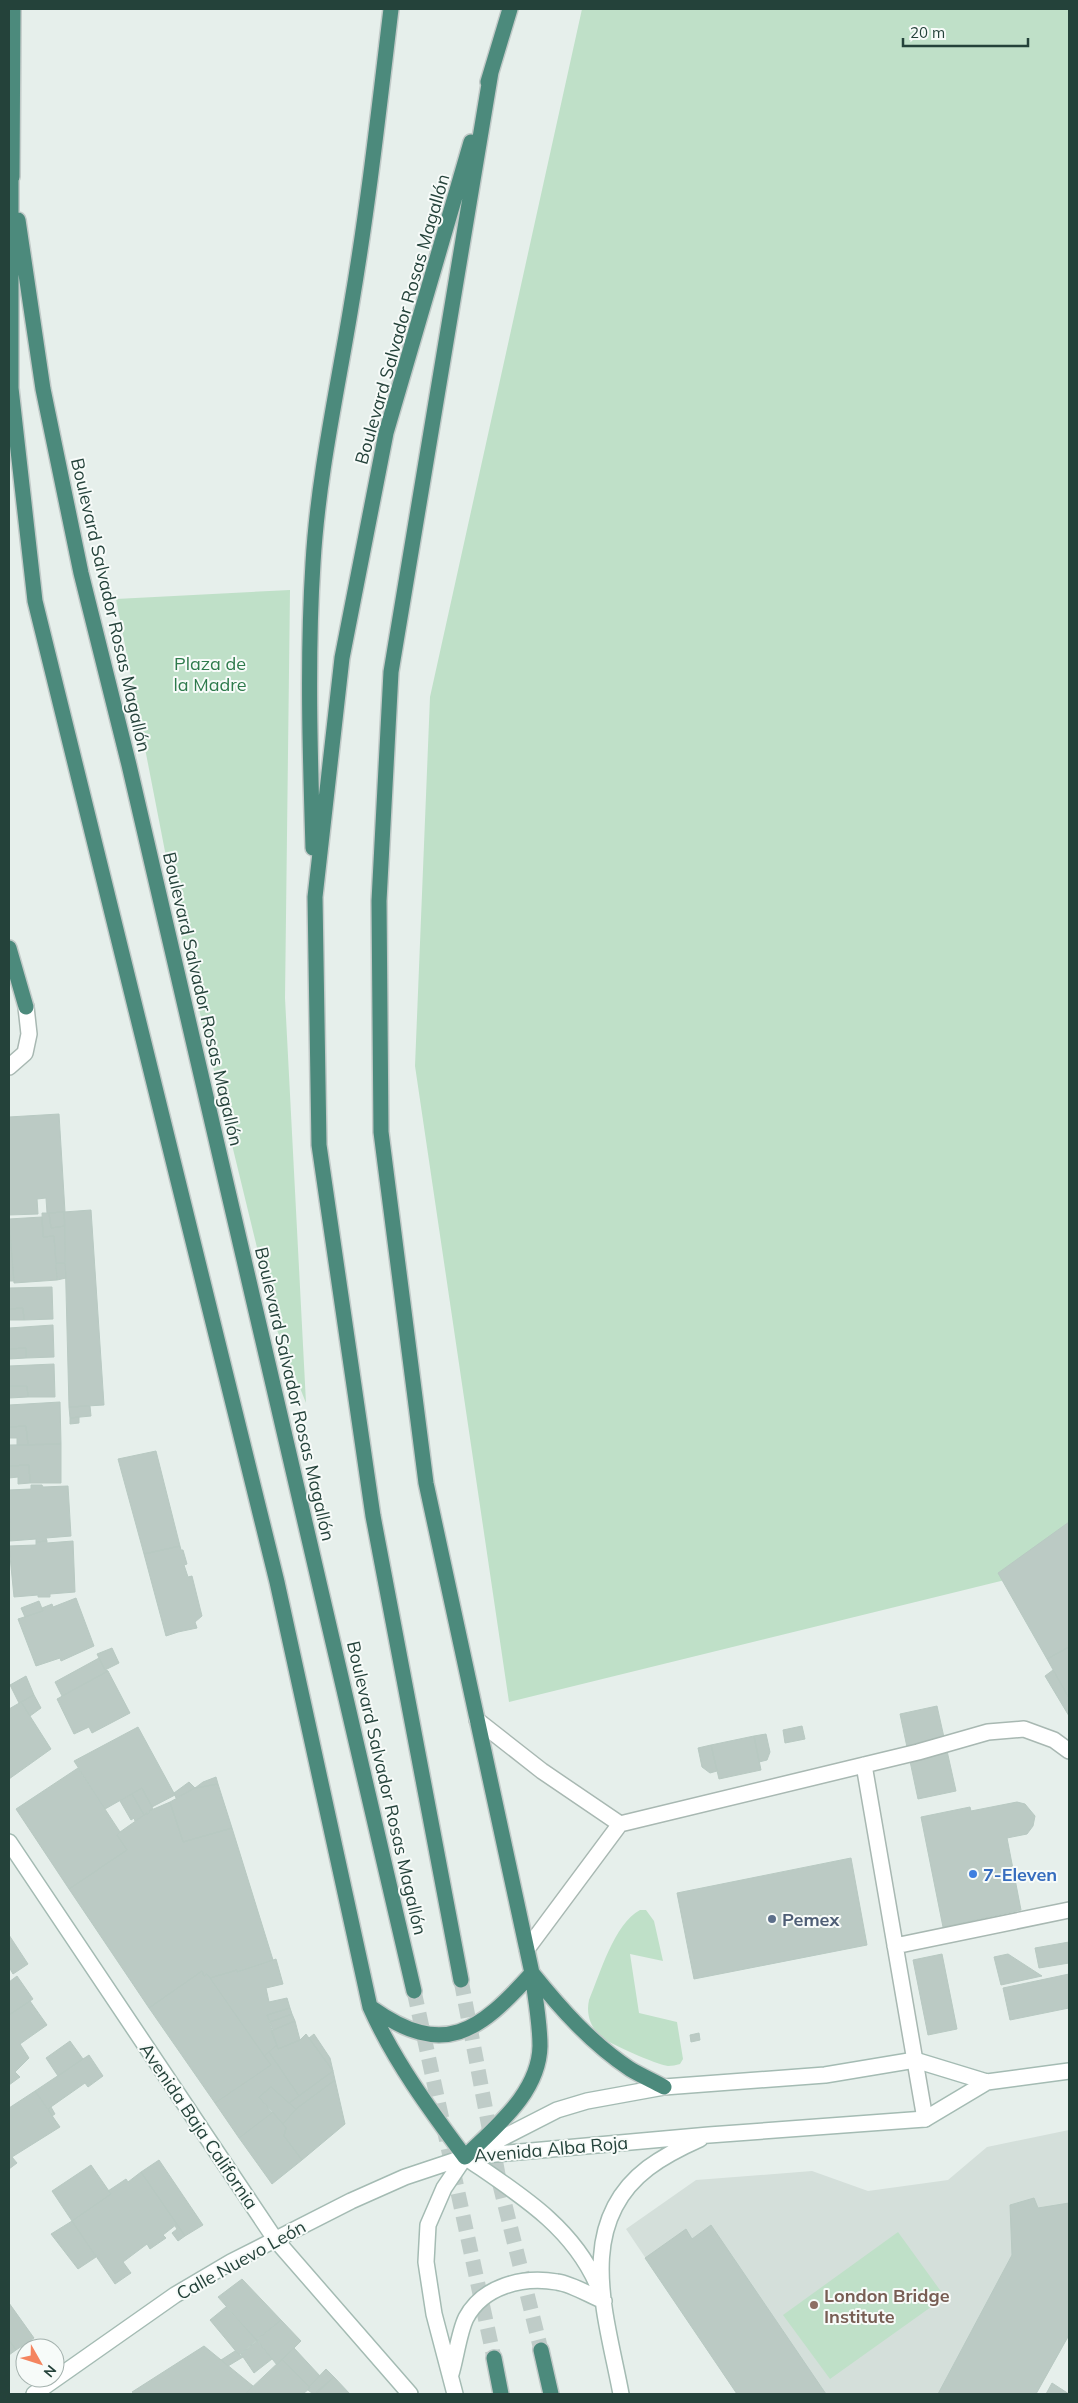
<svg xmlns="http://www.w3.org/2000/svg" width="1078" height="2403" viewBox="0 0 1078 2403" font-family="Mulish,sans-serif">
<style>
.built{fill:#d4dfda}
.green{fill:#bfe0c8}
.building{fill:#bbcac4;stroke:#b8c9c2}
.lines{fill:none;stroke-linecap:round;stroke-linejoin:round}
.trunk-tunnel{stroke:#bfccc8;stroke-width:15;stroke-dasharray:15 8;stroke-linecap:butt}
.service-casing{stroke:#a8b8b2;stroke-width:18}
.tertiary-casing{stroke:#a8b8b2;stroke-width:18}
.secondary-casing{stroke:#a4bbb3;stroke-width:18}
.trunk-casing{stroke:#c2cac8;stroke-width:18}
.service{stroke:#fff;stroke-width:15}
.tertiary{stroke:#fff;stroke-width:15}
.secondary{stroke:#fff;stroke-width:15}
.trunk{stroke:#4c8a7c;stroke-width:15}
.shop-dot{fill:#3f7fe0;stroke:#f7fbf9;stroke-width:2}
.service-dot{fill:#5c6f8a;stroke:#f7fbf9;stroke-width:2}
.education-dot{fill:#8d6e63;stroke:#f7fbf9;stroke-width:2}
.labels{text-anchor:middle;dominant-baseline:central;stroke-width:4;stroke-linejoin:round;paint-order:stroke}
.street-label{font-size:18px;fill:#24423a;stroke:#f7fbf9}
.park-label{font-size:18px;fill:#2d7a4b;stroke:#f7fbf9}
.shop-label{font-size:18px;font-weight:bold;fill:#366cbe;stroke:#f7fbf9;text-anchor:start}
.service-label{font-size:18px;font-weight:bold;fill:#4e5e75;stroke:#f7fbf9;text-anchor:start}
.education-label{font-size:18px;font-weight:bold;fill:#785e54;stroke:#f7fbf9;text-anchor:start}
</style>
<rect width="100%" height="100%" fill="#e6efeb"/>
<path class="built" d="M1069 2130V2335L1036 2394H737L626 2229 696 2180 812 2171 868 2191 948 2180 987 2147Z"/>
<path class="green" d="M582 9H1069V1540L1009 1579 509 1702 415 1066 430 697Z
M290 590 285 998 306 1403 277 1330 182 939 116 599Z
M640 1910H646L654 1921 663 1961 630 1954 639 2013 677 2022 683 2059 680 2064C676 2065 672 2066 668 2066 658 2065 607 2043 600 2036 590 2026 586 2014 589 2000 600 1974 614 1924 640 1910Z
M898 2232 945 2297 830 2379 783 2315Z"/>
<path class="building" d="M59 1114 65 1212 47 1213 46 1198 37 1199 38 1214 9 1215V1117Z
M91 1210 104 1405 69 1407 64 1212Z
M64 1212 65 1226 51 1228 49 1213Z
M42 1213H49L51 1228 65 1226V1263H56L54 1236 43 1237Z
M42 1217 43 1237 54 1236 57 1280 14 1283 9 1219Z
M9 1222 14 1281H10L9 1267Z
M56 1263H65L66 1278 57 1280Z
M52 1287 53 1319 24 1320 23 1308 9 1309V1288Z
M23 1308 24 1320H9V1309Z
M53 1325 54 1357 26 1358V1348L9 1349V1328Z
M26 1348V1358L9 1359V1349Z
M54 1364 55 1397H28L27 1386H9V1366Z
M9 1386H27L28 1397 9 1398Z
M60 1402 61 1444 28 1445 26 1426 9 1427V1405Z
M90 1406 91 1416 70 1418 69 1407Z
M79 1417V1423L70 1424V1418Z
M26 1426 28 1445H17V1438H9V1427Z
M61 1444V1483H30L29 1465 9 1466V1445Z
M156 1451 180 1546 144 1554 118 1459Z
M29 1465 30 1483 18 1484V1477L9 1478V1466Z
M31 1485H42L43 1487 68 1486 71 1536 46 1538 47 1541 36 1542V1539L10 1541 9 1490 31 1489Z
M1069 1522V1647L1047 1659 998 1573Z
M47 1541V1543L73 1541 75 1592 50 1594V1597H38V1595L14 1597 9 1546 36 1545V1542Z
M180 1546 181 1550H183L187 1564 184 1565 188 1577 192 1576 202 1616 195 1622 197 1628 178 1632 166 1636 144 1554Z
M76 1598 94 1646 61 1661 60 1658 36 1666 18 1619 43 1611 42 1608 52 1604 53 1607Z
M39 1601 43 1611 25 1617 21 1608Z
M1069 1647V1698L1047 1659Z
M112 1648 119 1663 105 1670 97 1654Z
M99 1658 105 1670 108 1671 62 1696 55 1682Z
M1053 1670 1069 1698V1716L1045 1676Z
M108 1671 130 1713 92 1733 89 1727 74 1734 57 1699Z
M26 1676 34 1695 19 1703 10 1685Z
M34 1695 41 1708 30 1716 21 1702Z
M21 1702 51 1749 9 1779V1709Z
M937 1706 956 1791 918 1799 900 1714Z
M802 1726 805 1739 785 1743 783 1730Z
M138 1727 175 1795 152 1807 142 1788 105 1809 74 1761Z
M766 1734 770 1752 767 1760 759 1762 754 1736Z
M754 1736 761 1770 719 1779 711 1745Z
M711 1745 717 1771 710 1773 702 1767 698 1748Z
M78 1768 120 1832 117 1835 127 1850 69 1889 16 1809Z
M216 1777 218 1784 195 1788 203 1782Z
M189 1782 195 1788 176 1798 174 1793Z
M218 1784 232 1828 183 1842 170 1802 195 1788Z
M142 1788 153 1809 149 1811 150 1812 147 1815V1813L144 1815 132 1794Z
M132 1794 144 1815 135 1821 134 1818 131 1820 120 1801Z
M170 1802 183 1842 232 1828 273 1960 237 1972V1970L210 1978 207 1974 204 1976 202 1971 149 2008 69 1889 127 1850 117 1835 120 1832 147 1813V1815L150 1812 149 1811Z
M1017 1802 1025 1804 1035 1816 1033 1826 1027 1834 1007 1838 1021 1910 943 1927 921 1817 970 1807 971 1811Z
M851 1858 867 1945 694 1979 677 1893Z
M9 1935 28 1964 13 1974 9 1967Z
M1069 1942V1963L1039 1968 1035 1948Z
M942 1954 957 2029 928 2035 913 1960Z
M1008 1954 1042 1976 1001 1985 994 1957Z
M276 1959 283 1984 266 1988 269 2002 287 1998 290 2008 267 2015 277 2045 264 2056 210 1978 237 1970V1972Z
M202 1971 204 1976 207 1974 210 1978 271 2065 215 2103 149 2008Z
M1069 1974V2008L1010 2020 1003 1988Z
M17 1976 33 1999 9 2015V1982Z
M30 2001 47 2025 20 2044 29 2058 15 2072 20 2077 9 2085V2015Z
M290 2008 292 2014 270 2022 267 2015Z
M292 2014 295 2021 273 2030 270 2022Z
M295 2021 300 2040 278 2049 271 2031Z
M699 2033 700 2040 691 2042 690 2035Z
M306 2034 333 2071 299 2096 269 2052 277 2045 278 2049 300 2040Z
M314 2034 330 2058 333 2071 309 2038Z
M70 2041 83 2059 58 2076 46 2058Z
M269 2052 299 2096 289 2103 271 2087 259 2097 272 2113 239 2138 215 2103 271 2065 264 2056Z
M89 2055 103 2076 88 2087 85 2083 48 2109 35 2091Z
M333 2071 335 2080 296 2109 289 2103Z
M335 2080 345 2124 302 2160 284 2136 286 2128 283 2124 296 2109Z
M271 2087 296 2109 283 2124 259 2097Z
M35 2091 60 2127 12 2157 17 2163 9 2169V2108Z
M51 2107 55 2114 52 2116 48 2109Z
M273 2112 286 2128 284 2136 302 2160 272 2184 239 2138Z
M159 2160 203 2225 185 2236 141 2172Z
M91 2165 111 2194 72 2221 52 2191Z
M141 2172 177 2224 163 2235 166 2238 150 2249 147 2244 123 2262 131 2273 115 2284 72 2221 111 2194 108 2191 126 2179 128 2182Z
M1034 2198 1038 2208 1069 2203V2335L1036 2394H938L1012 2255 1010 2205Z
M72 2221 96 2257 78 2269 51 2234Z
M177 2224 185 2236 178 2241 172 2233 177 2229 175 2226Z
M711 2225 826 2394H737L645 2258 686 2229 692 2239Z
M242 2279 281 2320 256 2340 218 2297Z
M9 2303 34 2338 16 2350 9 2340Z
M226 2307 257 2340 239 2355 210 2320Z
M281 2320 301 2341 277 2365 257 2340Z
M9 2340 16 2350 9 2355Z
M257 2341 272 2359 254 2373 241 2354Z
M204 2346 253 2386 245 2394H135L132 2392Z
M294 2348 320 2376 309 2387 282 2359Z
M235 2351 243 2357 228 2366 221 2360Z
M282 2359 310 2388 303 2394 246 2393Z
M326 2369 334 2377 316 2394H313L308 2390 309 2387Z
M334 2377 350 2394H318L316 2392Z
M1052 2383 1069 2394H1046Z"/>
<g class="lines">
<path class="trunk-tunnel" d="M461 1980 500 2185 541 2350
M414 1991 494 2358"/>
<defs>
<path id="service" d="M477 1720 542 1771 620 1824
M864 1765 925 2119
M895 1946 1069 1910
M527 1949 620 1824 918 1752 988 1732 1024 1729 1054 1740 1069 1751"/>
<path id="tertiary" d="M9 1067 25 1053 29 1034 26 1007"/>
<path id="secondary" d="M9 1842 275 2239 410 2394
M474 2156 709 2135 925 2119 987 2082 1069 2071
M465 2157C517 2193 571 2225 597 2284
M451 2374C456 2358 459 2332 466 2318 483 2286 523 2276 557 2282 572 2284 589 2295 604 2301
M34 2394 175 2295 231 2262 351 2201 405 2177 465 2157 557 2110 587 2101 664 2087 825 2075 915 2060 987 2082
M455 2394 434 2314 426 2262 428 2225 444 2188 465 2157
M621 2394C607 2318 573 2225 648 2168 664 2156 682 2147 700 2139"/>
<path id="trunk" d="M488 82 510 9
M11 167V388L35 601 277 1582 370 2007C394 2061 430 2110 465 2157 496 2126 539 2093 540 2046 540 2022 535 1997 532 1973L426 1483 381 1132 379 901 391 672 491 72
M12 177 13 9
M18 220 43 389 81 573 129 765 414 1991
M313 848C310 753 307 658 313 563 318 477 337 392 351 307 368 208 379 109 391 9
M9 948 26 1007
M532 1973C561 2009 591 2043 630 2069 640 2075 653 2081 664 2087
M461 1980 373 1516 319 1145 315 897 342 658 386 433 471 142
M372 2008C444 2059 479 2032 532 1973
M541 2350 551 2394
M494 2358 501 2394"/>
</defs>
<use href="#service" class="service-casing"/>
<use href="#tertiary" class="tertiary-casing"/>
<use href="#secondary" class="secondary-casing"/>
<use href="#trunk" class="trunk-casing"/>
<use href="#service" class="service"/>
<use href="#tertiary" class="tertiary"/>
<use href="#secondary" class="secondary"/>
<use href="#trunk" class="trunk"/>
</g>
<circle class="shop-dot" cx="973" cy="1874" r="5"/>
<circle class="service-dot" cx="772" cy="1919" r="5"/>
<circle class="education-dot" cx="814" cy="2305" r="5"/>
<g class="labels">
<g class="street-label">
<text transform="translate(402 319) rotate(-74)">Boulevard Salvador Rosas Magallón</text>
<text transform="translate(111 605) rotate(77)">Boulevard Salvador Rosas Magallón</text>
<text transform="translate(203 999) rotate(77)">Boulevard Salvador Rosas Magallón</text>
<text transform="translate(295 1394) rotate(77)">Boulevard Salvador Rosas Magallón</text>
<text transform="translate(387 1788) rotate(77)">Boulevard Salvador Rosas Magallón</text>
<text transform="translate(199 2126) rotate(56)">Avenida Baja California</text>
<text transform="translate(551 2149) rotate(-5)">Avenida Alba Roja</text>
<text transform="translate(241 2260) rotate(-29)">Calle Nuevo León</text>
</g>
<g class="park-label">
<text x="210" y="663">Plaza de<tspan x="210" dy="21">la Madre</tspan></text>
</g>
<g class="shop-label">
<text x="983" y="1874">7-Eleven</text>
</g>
<g class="service-label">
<text x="782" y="1919">Pemex</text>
</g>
<g class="education-label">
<text x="824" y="2295">London Bridge<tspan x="824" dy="21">Institute</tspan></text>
</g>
</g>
<rect width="1078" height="2403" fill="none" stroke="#24423a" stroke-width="20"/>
<g transform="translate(40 2363) rotate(129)"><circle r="24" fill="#f7fbf9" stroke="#a3b1ad"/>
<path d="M0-4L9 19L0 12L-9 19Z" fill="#f4845f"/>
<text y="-8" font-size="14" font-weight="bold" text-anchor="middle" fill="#24423a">N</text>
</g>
<path d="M903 38v8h125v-8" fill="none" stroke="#24423a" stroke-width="2.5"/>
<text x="910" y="38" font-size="15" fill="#24423a" stroke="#f7fbf9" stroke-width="4" paint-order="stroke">20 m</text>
</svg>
